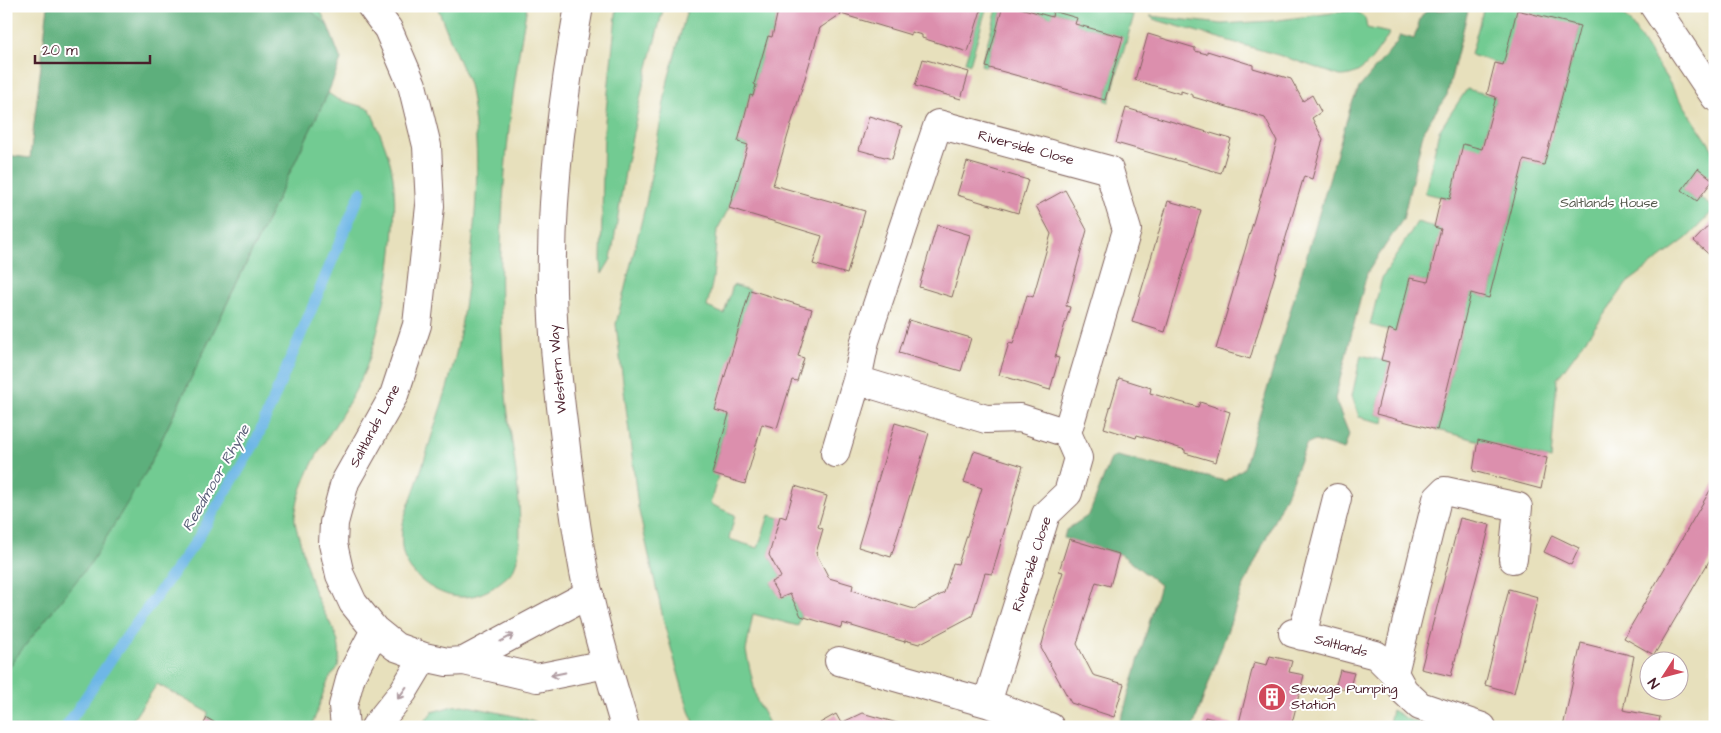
<svg xmlns="http://www.w3.org/2000/svg" width="1721" height="733" viewBox="0 0 1721 733" font-family="'Architects Daughter',sans-serif">
<style>
.green{fill:#72cb92;stroke:#5e755e}
.forest{fill:#5daf7c;stroke:#546754}
.lines{fill:none;stroke-linecap:round;stroke-linejoin:round}
.stream{stroke:#6eb7e6;stroke-width:11}
.building{fill:#dc8fad}
.minor-casing{stroke:#81635e;stroke-width:30}
.major-casing{stroke:#81635e;stroke-width:30}
.minor{stroke:#fff;stroke-width:28}
.major{stroke:#fff;stroke-width:28}
.oneway{stroke:#ae9aa0}
.labels{text-anchor:middle;dominant-baseline:central;stroke-width:4;stroke-linejoin:round;paint-order:stroke}
.street-label{font-size:14px;fill:#4a1f2b;stroke:#fff}
.park-label{font-size:14px;fill:#585b4f;stroke:#fff}
.poi-label{font-size:14px;fill:#4a1f2b;stroke:#fff;text-anchor:start}
.water-label{font-size:15px;font-style:italic;fill:#585c76;stroke:#fff}
</style>
<rect width="100%" height="100%" fill="#fff"/>
<filter id="ink" filterUnits="userSpaceOnUse"><feTurbulence type="fractalNoise" baseFrequency=".02" numOctaves="2"/><feDisplacementMap in="SourceGraphic" scale="10" xChannelSelector="R" yChannelSelector="G"/><feConvolveMatrix kernelMatrix="1 2 1 2 8 2 1 2 1" color-interpolation-filters="sRGB"/></filter>
<filter id="wash" filterUnits="userSpaceOnUse"><feTurbulence type="fractalNoise" baseFrequency=".0096" numOctaves="4" result="noise"/><feDisplacementMap in="SourceGraphic" scale="20" xChannelSelector="R" yChannelSelector="G"/><feGaussianBlur stdDeviation="1.12" result="paint"/><feColorMatrix in="noise" values="0 0 0 0 0 0 0 0 0 0 0 0 0 0 0 0 0 1.4 0 .05"/><feComposite in="paint" operator="in"/></filter>
<g filter="url(#wash)">
<rect width="100%" height="100%" fill="#e7e0bc"/>
<path class="green" d="M306 6H318L328 26Z
M437 6H527C503 137 493 273 507 406 511 441 530 542 513 570 508 577 500 582 494 587 486 592 474 597 464 597 441 598 412 579 404 557 399 541 402 521 408 507 419 479 427 451 436 422 441 406 447 390 451 373 459 345 463 315 467 286 476 221 482 154 470 89 468 79 462 69 458 59 451 42 444 24 437 6Z
M617 6H664L643 86 626 166 611 259 602 274 601 260 604 130Z
M688 6H779L772 37H768L754 84 756 85 753 96H750L738 142 748 145 729 208 717 230 713 279 707 307 724 314 733 285 750 290 716 410 729 414 712 473 718 476 710 504 735 515 729 539 758 548 769 515 780 518 769 555 781 577 771 583 780 598 790 594 801 616 798 626 753 614 746 651 757 701 771 727H696L689 711 665 627 638 507 616 324 646 203 668 80Z
M980 6H987L970 64 965 62 982 7Z
M998 6H1003L986 67 981 65Z
M1013 6H1089L1134 15 1109 102 1105 100 1122 37 1075 24 1077 18 1054 11 1052 17Z
M1484 6H1615L1630 22 1715 153V178L1713 180 1698 168 1682 190 1697 201 1700 198 1715 209 1687 238 1627 283 1557 379 1551 459 1437 430 1471 293 1489 298 1524 160 1544 165 1580 27 1503 65 1471 55Z
M1355 10 1365 18 1367 28 1389 33 1387 38C1374 55 1364 77 1340 76L1285 57 1153 19 1150 16 1222 24 1271 21Z
M1467 89 1496 97 1482 149 1463 145 1450 199 1425 193 1439 131Z
M328 93 337 99 370 109C379 131 390 154 393 177 400 230 384 329 362 377 341 424 302 463 295 516 294 523 298 533 300 541 306 561 310 584 319 602 329 625 344 638 338 666 337 671 330 675 328 681 321 696 318 712 311 727H222L207 718 208 712 157 684 128 727H6V674L13 661 146 472Z
M1417 222 1441 229 1428 282 1410 278 1396 332 1370 325 1382 278Z
M1361 355 1389 362 1376 414 1385 417 1384 423 1359 417 1352 396Z
M463 705 519 717 548 727H420L432 712 453 706Z
M1392 710 1409 720 1433 727H1388Z"/>
<path class="forest" d="M48 6H306L328 26 341 60 328 93 146 472 92 561 13 661 6 674V155L30 158Z
M1469 6 1447 95 1424 129 1403 219 1367 273 1335 399 1349 434 1344 450 1315 441 1306 445 1290 486 1242 590 1193 727H1116L1123 714 1160 585 1122 555 1064 538 1066 530 1089 515 1110 461 1113 457 1117 456 1225 481 1244 468 1351 105 1359 88 1397 42 1400 35 1414 39 1420 19 1424 13 1428 10H1445Z"/>
<g class="lines">
<path class="stream" d="M66 727 115 653 195 543 255 443 361 192"/>
</g>
<g id="blocks">
<path class="building" d="M779 6 982 7 968 52 922 38V35L911 32V35L841 14 820 28 773 185 865 211 847 274 813 264 822 236 729 208 748 145 738 142 750 95 753 96 756 85 754 84 768 36 772 37Z
M1003 6H1013L1052 17 1053 11 1077 18 1075 24 1123 37 1105 100 986 67Z
M1517 10 1580 26 1544 165 1524 160 1489 298 1471 293 1437 430 1376 414 1389 362 1381 360 1389 329 1396 332 1410 278 1428 282 1441 229 1434 227 1441 197 1450 199 1463 144 1482 149 1496 97 1487 94 1495 63 1503 65Z
M1148 34 1195 48V51L1207 54V51L1253 65V68L1291 79 1303 101 1312 95 1321 112 1312 118 1323 139 1312 179 1304 176 1250 359 1216 349 1277 141 1265 118 1193 97V95L1181 91V94L1135 80Z
M923 59 969 72 961 99 915 86Z
M1126 108 1231 139 1221 173 1116 143Z
M869 116 902 126 892 159 859 150Z
M967 162 1028 180 1018 213 957 195Z
M1698 168 1713 180 1697 201 1682 190Z
M1065 190 1087 230 1066 306 1070 307 1055 357 1059 358 1050 390 999 375 1009 343 1013 344 1027 295 1033 297 1051 234 1036 206Z
M1168 201 1201 210 1165 332 1132 322Z
M1715 219V260L1694 241Z
M937 225 970 235 952 297 919 287Z
M750 290 812 309 798 356 804 358 797 381 792 380 777 428 762 424 745 484 712 474 729 414 715 410Z
M909 320 971 338 961 371 899 353Z
M1119 378 1151 388 1150 393 1173 400 1198 407 1200 402 1230 412 1216 462 1185 453V450L1161 442 1137 435 1136 438 1104 428Z
M895 423 929 433 891 557 858 547Z
M1478 440 1547 458 1541 489 1473 471Z
M974 451 1023 466 992 574 985 573 972 616 919 644 905 640V642L842 623 841 628 801 616 790 594 780 598 771 582 781 577 769 555 780 516 786 518 795 486 827 496 818 527 823 529 816 553 829 578 853 585 852 590 914 609 944 593 953 563 958 564 982 488 964 482Z
M1715 482V551L1654 655 1624 638Z
M1460 518 1490 525 1451 676 1421 669Z
M1552 535 1579 548 1571 565 1544 552Z
M1069 539 1119 554 1110 586 1096 582 1077 644 1093 675 1124 684 1114 717 1071 703 1041 648 1045 633 1044 632 1063 572 1059 571Z
M1509 589 1538 597 1514 693 1485 685Z
M1581 643 1634 656 1623 710 1660 717 1658 727H1563Z
M1270 656 1292 661 1289 672 1304 675 1291 727H1238L1254 662 1267 665Z
M1340 670 1354 673 1349 690 1335 688Z
M862 713 901 724 900 727H821L820 723 836 714 841 723Z
M1205 717 1232 724 1231 727H1203Z
M207 718 222 727H202Z"/>
</g>
</g>
<g filter="url(#ink)">
<use href="#blocks" fill-opacity="0" stroke="#81635e" stroke-width="1"/>
<g class="lines">
<defs>
<path id="minor" d="M371 6 388 29 412 85 427 146 430 206 417 325 394 395 345 482 334 523 333 544 340 575 353 603 375 630 396 647 424 657 447 662 464 661 537 678 606 664
M1654 6 1715 97
M857 380 986 419 1020 418 1067 433 1078 458 1068 493 1046 514 987 703
M835 453 857 380 865 341 938 124 1109 170 1127 230 1067 433
M1293 633 1376 655 1394 673 1404 691 1420 706 1482 727
M1302 636 1337 498
M464 661 589 594
M839 661 987 703 1050 727
M1394 673 1437 499 1445 491 1518 507 1513 559
M345 727 343 706 351 676 375 630
M375 727 403 692 424 657"/>
<path id="major" d="M579 6C562 100 550 197 552 292 553 338 558 385 564 431 570 485 577 539 588 592 598 638 612 682 625 727"/>
</defs>
<use href="#minor" class="minor-casing"/>
<use href="#major" class="major-casing"/>
<use href="#minor" class="minor"/>
<use href="#major" class="major"/>
</g>
<defs><path id="oneway-shaft" d="M-6 0H5M1.5-3L5.5 0L1.5 3" fill="none" stroke-width="1.6" stroke-linecap="round" stroke-linejoin="round" transform="scale(1.25)"/></defs>
<g class="oneway">
<use href="#oneway-shaft" transform="translate(507 638) rotate(-28)"/>
<use href="#oneway-shaft" transform="translate(558 674) rotate(168)"/>
<use href="#oneway-shaft" transform="translate(402 693) rotate(126)"/>
</g>
</g>
<defs>
<symbol id="building-disc" viewBox="-11 -11 22 22"><circle r="9.5" fill="#d1495b" stroke="#fff"/><path d="M-4-6H4V6H1V3H-1V6H-4ZM-2.5-4.3h1.7v1.8h-1.7ZM.8-4.3h1.7v1.8H.8ZM-2.5-1h1.7V.8h-1.7ZM.8-1h1.7V.8H.8Z" fill="#fff"/></symbol>
</defs>
<g fill-rule="evenodd">
<use href="#building-disc" x="1256" y="681" width="32" height="32"/>
</g>
<g class="labels">
<g class="street-label">
<text transform="translate(1026 148) rotate(15)">Riverside Close</text>
<text transform="translate(558 369) rotate(-95)">Western Way</text>
<text transform="translate(375 426) rotate(-62)">Saltlands Lane</text>
<text transform="translate(1032 564) rotate(-72)">Riverside Close</text>
<text transform="translate(1341 646) rotate(15)">Saltlands</text>
</g>
<g class="park-label">
<text x="1609" y="203">Saltlands House</text>
</g>
<g class="poi-label">
<text x="1291" y="689">Sewage Pumping<tspan x="1291" dy="16">Station</tspan></text>
</g>
<g class="water-label">
<text transform="translate(216 478) rotate(-60)">Reedmoor Rhyne</text>
</g>
</g>
<rect width="1721" height="733" fill="none" stroke="#fff" stroke-width="25"/>
<g transform="translate(1664 676) rotate(234)"><circle r="24" fill="#ffffff" stroke="#b7a5aa"/>
<path d="M0-4L9 19L0 12L-9 19Z" fill="#d1495b"/>
<text y="-8" font-size="14" font-weight="bold" text-anchor="middle" fill="#4a1f2b">N</text>
</g>
<path d="M35 55v8h115v-8" fill="none" stroke="#4a1f2b" stroke-width="2.5"/>
<text x="42" y="55" font-size="15" fill="#4a1f2b" stroke="#ffffff" stroke-width="4" paint-order="stroke">20 m</text>
</svg>
